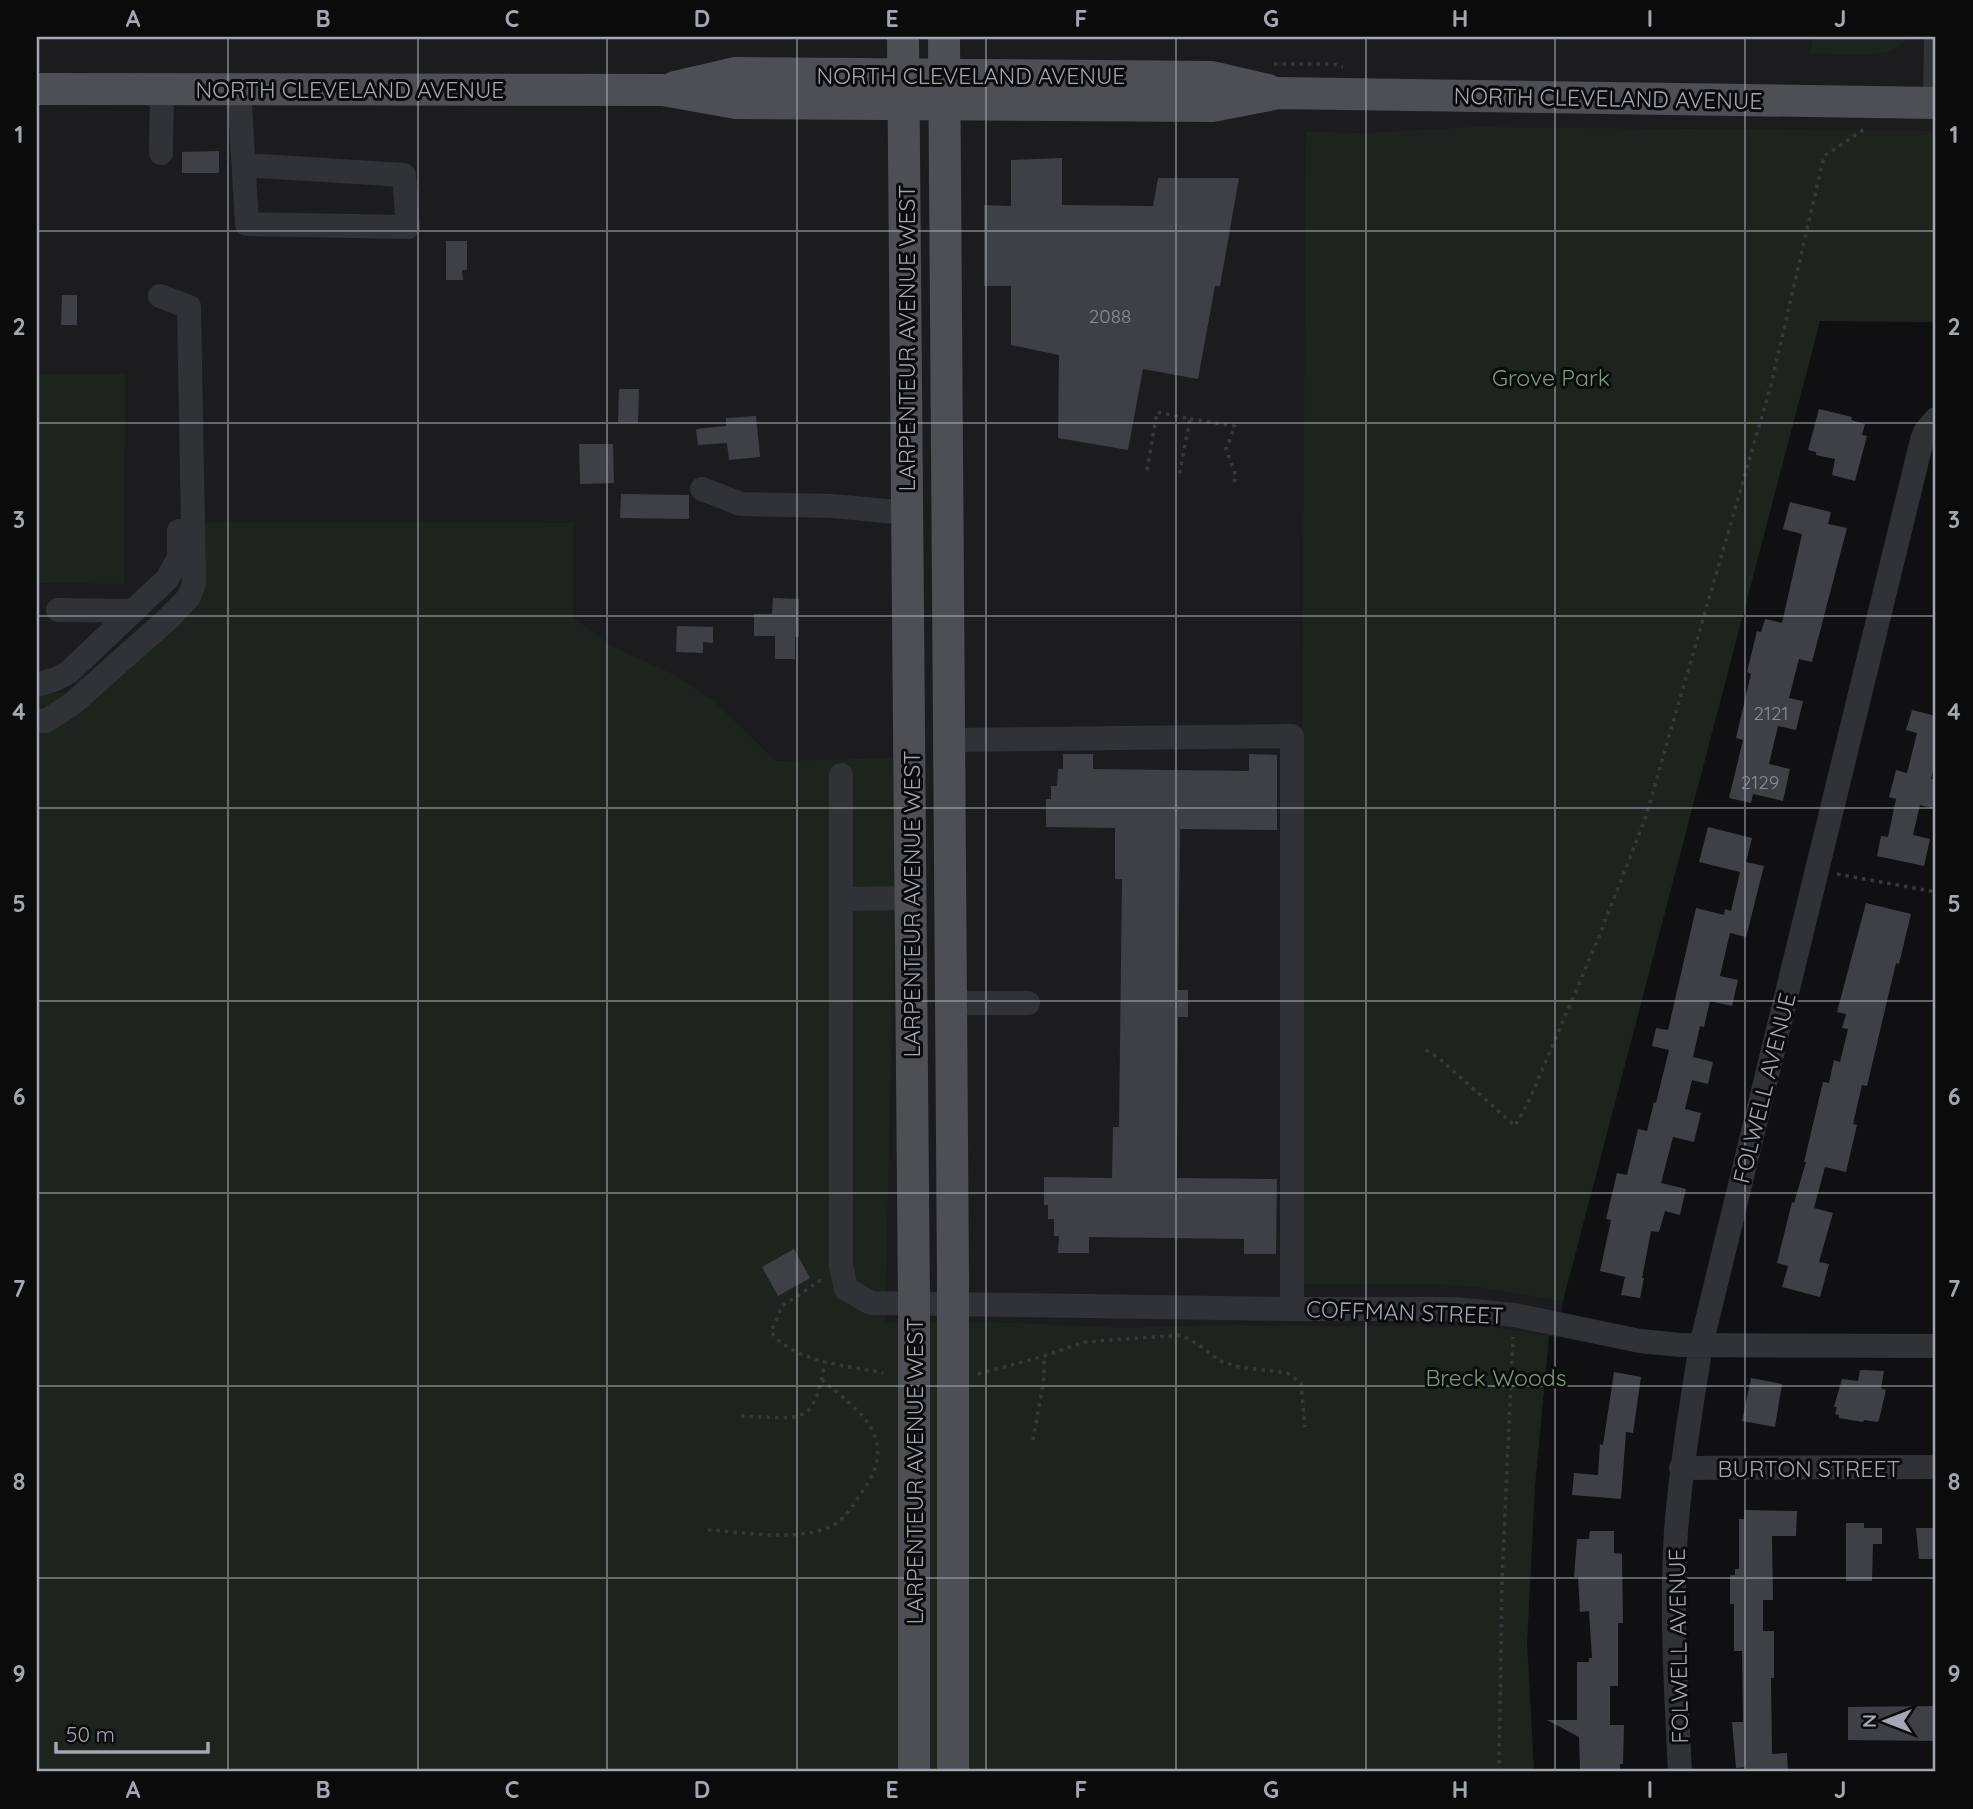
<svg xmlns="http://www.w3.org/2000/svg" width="1973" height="1809" viewBox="0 0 1973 1809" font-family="Quicksand,sans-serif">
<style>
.built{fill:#1c1c1e}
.green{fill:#1d241d}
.building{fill:#3f4045}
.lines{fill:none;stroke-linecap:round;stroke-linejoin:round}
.path{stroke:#37393d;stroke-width:3.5;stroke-dasharray:3.5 5;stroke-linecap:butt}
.minor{stroke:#313236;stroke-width:24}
.major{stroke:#4d4f55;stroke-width:32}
.grid{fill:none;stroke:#a2a7b2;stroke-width:2;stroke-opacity:0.55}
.labels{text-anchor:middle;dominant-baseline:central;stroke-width:6;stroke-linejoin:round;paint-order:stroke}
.number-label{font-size:19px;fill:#898d97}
.street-label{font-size:23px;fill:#a2a7b2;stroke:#0b0b0c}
.park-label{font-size:23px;fill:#799d7a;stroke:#0b0b0c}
.neatline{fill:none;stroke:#a2a7b2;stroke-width:2.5}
.grid-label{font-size:23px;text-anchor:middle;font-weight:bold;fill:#a2a7b2}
</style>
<rect width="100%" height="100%" fill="#101012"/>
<path class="built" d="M37 37H1936V322L1820 321 1565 1290 1558 1338 1549 1336 1535 1485 1527 1643 1534 1772H37Z"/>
<path class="green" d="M1813 37H1908C1892 64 1838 53 1810 53Z
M1473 127 1936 131V322L1820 321 1563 1301 1479 1287 1432 1284H1298L1306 132 1363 133Z
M37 137H39L38 345H37Z
M37 374H125L124 584 37 583Z
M185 522 573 523V618L612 646 677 676 715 702 776 761 898 758 885 1322 1018 1323 1124 1328 1210 1325 1492 1327 1549 1336 1535 1485 1527 1643 1534 1772H37V693H68L185 585Z"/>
<path class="building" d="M219 151V173H182V152Z
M1062 158V205L1153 206 1158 178H1239L1220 286H1215L1198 379 1143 369 1128 450 1058 438 1059 355 1011 345V286H984V205L1011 206V160Z
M446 241H467V270H462L463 280H446Z
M62 295H77V325H61Z
M619 389H639L638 423 618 422Z
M1819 409 1852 417 1851 420 1865 424 1862 435 1867 436 1855 481 1832 475 1835 459 1816 455V452L1808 450Z
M756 416 760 457 729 460 727 443 698 445 696 429 726 426V418Z
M579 444H613L614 483 580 484Z
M621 494 689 495V519L620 518Z
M1790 502 1831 512 1828 524 1847 528 1812 662 1799 659 1789 698 1803 701 1796 730 1778 726 1769 764 1790 769 1783 801 1753 794 1751 803 1729 798 1743 740 1736 738 1751 674 1747 672 1757 631 1761 632 1765 619 1782 623 1802 534 1783 529Z
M773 598 799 599V637H795V659H775V636H754V614H772Z
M677 626 713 627V643L703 642V653L676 652Z
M1912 710 1936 716V758L1931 779 1936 780V792L1932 808 1920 805 1913 835 1930 839 1924 866 1877 856 1881 836 1888 837 1896 799 1889 797 1896 770 1907 773 1917 733 1906 730Z
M1063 754H1093V769L1249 771V754L1277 755V830L1180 829 1178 990H1188V1017H1178L1177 1178 1277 1179 1276 1254H1244V1239L1089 1237V1253H1058L1059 1236H1054V1219H1048V1205H1044V1177L1112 1178 1113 1127H1119L1122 879H1115V828L1046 827V799H1051V786H1057L1058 769H1063Z
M1708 827 1752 838 1746 862 1764 866 1746 937 1730 933 1720 976 1738 980 1732 1006 1710 1001 1704 1027 1700 1026 1693 1057 1713 1062 1708 1084 1692 1080 1685 1109 1701 1113 1694 1142 1673 1137 1661 1183 1686 1189 1680 1215 1665 1211 1659 1232 1651 1231 1642 1278H1644L1640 1298 1621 1295 1625 1277 1600 1271 1611 1220 1606 1219 1617 1173 1627 1175 1638 1129 1647 1131 1654 1102 1656 1103 1669 1050 1652 1046 1656 1028 1668 1030 1696 908 1724 915 1725 909 1731 911 1740 872 1699 862Z
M1866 903 1911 914 1899 964 1896 963 1867 1086 1862 1085 1853 1124 1857 1125 1846 1172 1825 1167 1814 1208 1833 1213 1819 1262 1829 1264 1820 1297 1782 1287 1788 1266 1777 1263 1792 1202 1794 1203 1806 1162H1804L1823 1082 1829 1083 1834 1060 1840 1062 1848 1029 1842 1028 1846 1014 1837 1012Z
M794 1249 810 1278 778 1296 762 1267Z
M1860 1370 1884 1371 1881 1388 1886 1390 1879 1420 1877 1422 1864 1420 1863 1422 1839 1418V1415L1835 1414 1837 1407H1834L1842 1379 1858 1381Z
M1614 1372 1641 1377 1633 1433 1626 1432 1621 1499 1572 1495 1574 1473 1598 1475 1600 1444 1603 1445Z
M1751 1378 1782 1384 1775 1427 1742 1421Z
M1744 1510 1797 1511 1796 1536H1772L1773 1600H1763V1631H1774V1678H1771L1772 1754 1787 1753 1788 1772H1745V1767L1736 1768 1732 1722H1743L1742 1651H1734V1604H1730V1575H1735V1569H1739V1519H1744Z
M1846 1523H1864V1528H1882V1544H1873L1872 1581H1846Z
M1916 1528H1936V1559H1919Z
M1590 1531H1614V1553L1622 1554 1623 1623H1618V1686H1610V1725H1624L1623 1764H1620V1772H1580L1579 1737 1547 1720H1577V1662H1589V1658H1592L1589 1611 1580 1612 1578 1577H1574L1577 1539H1589Z
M1936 1706V1741L1848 1740V1707Z"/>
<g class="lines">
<path class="path" d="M1274 64H1333L1343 67
M1190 419 1235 426 1226 449 1236 476 1233 486
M1147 470 1157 412 1190 419 1179 476
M1837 874 1936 892
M1426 1050 1439 1058 1515 1126 1528 1103 1598 939 1645 819 1771 385 1824 156 1866 128
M821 1280 782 1306 771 1332C795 1363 846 1365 883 1373
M978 1374 1044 1356 1085 1342 1181 1335 1199 1345 1220 1361 1239 1367 1287 1373 1301 1383 1305 1427
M741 1416C801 1418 814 1429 825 1361
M1033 1440 1044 1378V1356
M708 1530C745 1532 794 1542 830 1527 845 1520 853 1505 862 1492 900 1439 862 1413 822 1380
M1499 1772 1502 1580 1513 1337"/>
<path class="minor" d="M239 89 247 224 408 227 404 175 244 165
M1935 103 1936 37
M161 153 162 89
M702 489 741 504 833 506 907 513
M58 610 133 611
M37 685 56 679 69 672 167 579 179 558V531
M37 721H46L72 704 169 618 189 597 194 583 189 307 160 296
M949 740 1292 736V1309
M841 775V1266L846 1289 871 1303 1292 1309H1455L1514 1315 1640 1341 1680 1345 1936 1346
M841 899 911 898
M951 1003H1028
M1681 1468 1936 1467
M1680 1772C1676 1692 1671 1611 1676 1531 1681 1468 1691 1407 1701 1345L1922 440 1925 432 1936 419"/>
<path class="major" d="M903 37 914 1304V1772
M944 37 953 1277V1772
M675 87 735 73 1212 77 1268 90
M37 89 663 90 736 103 1212 106 1279 93 1936 103"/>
</g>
<path class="grid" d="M228 37V1772M418 37V1772M607 37V1772M797 37V1772M986 37V1772M1176 37V1772M1366 37V1772M1555 37V1772M1745 37V1772M37 231H1936M37 423H1936M37 616H1936M37 808H1936M37 1001H1936M37 1193H1936M37 1386H1936M37 1578H1936"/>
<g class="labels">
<g class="number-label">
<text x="1110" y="316">2088</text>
<text x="1771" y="713">2121</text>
<text x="1760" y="782">2129</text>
</g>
<g class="street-label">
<text x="971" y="75">NORTH CLEVELAND AVENUE</text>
<text x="350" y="89">NORTH CLEVELAND AVENUE</text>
<text transform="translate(1608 98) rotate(1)">NORTH CLEVELAND AVENUE</text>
<text transform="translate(906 338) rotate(-90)">LARPENTEUR AVENUE WEST</text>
<text transform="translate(911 904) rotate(-90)">LARPENTEUR AVENUE WEST</text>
<text transform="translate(1764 1088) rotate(-76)">FOLWELL AVENUE</text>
<text transform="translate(1405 1312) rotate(2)">COFFMAN STREET</text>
<text x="1809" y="1468">BURTON STREET</text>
<text transform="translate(914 1471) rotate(-90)">LARPENTEUR AVENUE WEST</text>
<text transform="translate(1678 1646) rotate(-91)">FOLWELL AVENUE</text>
</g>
<g class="park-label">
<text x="1551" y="377">Grove Park</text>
<text x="1496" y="1377">Breck Woods</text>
</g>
</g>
<rect width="1973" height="1809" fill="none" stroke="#0b0b0c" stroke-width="77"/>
<g transform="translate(1886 1721) rotate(270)" stroke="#0b0b0c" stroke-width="5" paint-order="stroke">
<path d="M0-5L12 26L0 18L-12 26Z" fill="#a2a7b2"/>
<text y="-10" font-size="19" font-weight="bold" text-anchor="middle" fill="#a2a7b2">N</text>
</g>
<path d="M56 1742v10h152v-10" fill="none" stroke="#a2a7b2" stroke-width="3.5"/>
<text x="66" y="1742" font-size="21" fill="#a2a7b2" stroke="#0b0b0c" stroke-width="5" paint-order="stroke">50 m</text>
<rect x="38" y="38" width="1896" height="1732" class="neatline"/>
<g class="grid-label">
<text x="133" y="27">A</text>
<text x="323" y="27">B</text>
<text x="512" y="27">C</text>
<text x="702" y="27">D</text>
<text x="892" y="27">E</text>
<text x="1081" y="27">F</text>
<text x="1271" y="27">G</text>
<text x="1460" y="27">H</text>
<text x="1650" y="27">I</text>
<text x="1840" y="27">J</text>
<text x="19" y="143">1</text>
<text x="1954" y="143">1</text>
<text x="19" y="335">2</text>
<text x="1954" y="335">2</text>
<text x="19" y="528">3</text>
<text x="1954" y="528">3</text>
<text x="19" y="720">4</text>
<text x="1954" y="720">4</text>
<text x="19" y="912">5</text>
<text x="1954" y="912">5</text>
<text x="19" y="1105">6</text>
<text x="1954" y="1105">6</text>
<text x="19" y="1297">7</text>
<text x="1954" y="1297">7</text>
<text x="19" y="1490">8</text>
<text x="1954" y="1490">8</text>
<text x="19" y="1682">9</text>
<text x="1954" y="1682">9</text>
<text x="133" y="1798">A</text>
<text x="323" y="1798">B</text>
<text x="512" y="1798">C</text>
<text x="702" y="1798">D</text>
<text x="892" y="1798">E</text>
<text x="1081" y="1798">F</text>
<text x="1271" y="1798">G</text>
<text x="1460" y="1798">H</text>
<text x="1650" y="1798">I</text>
<text x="1840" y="1798">J</text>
</g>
</svg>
